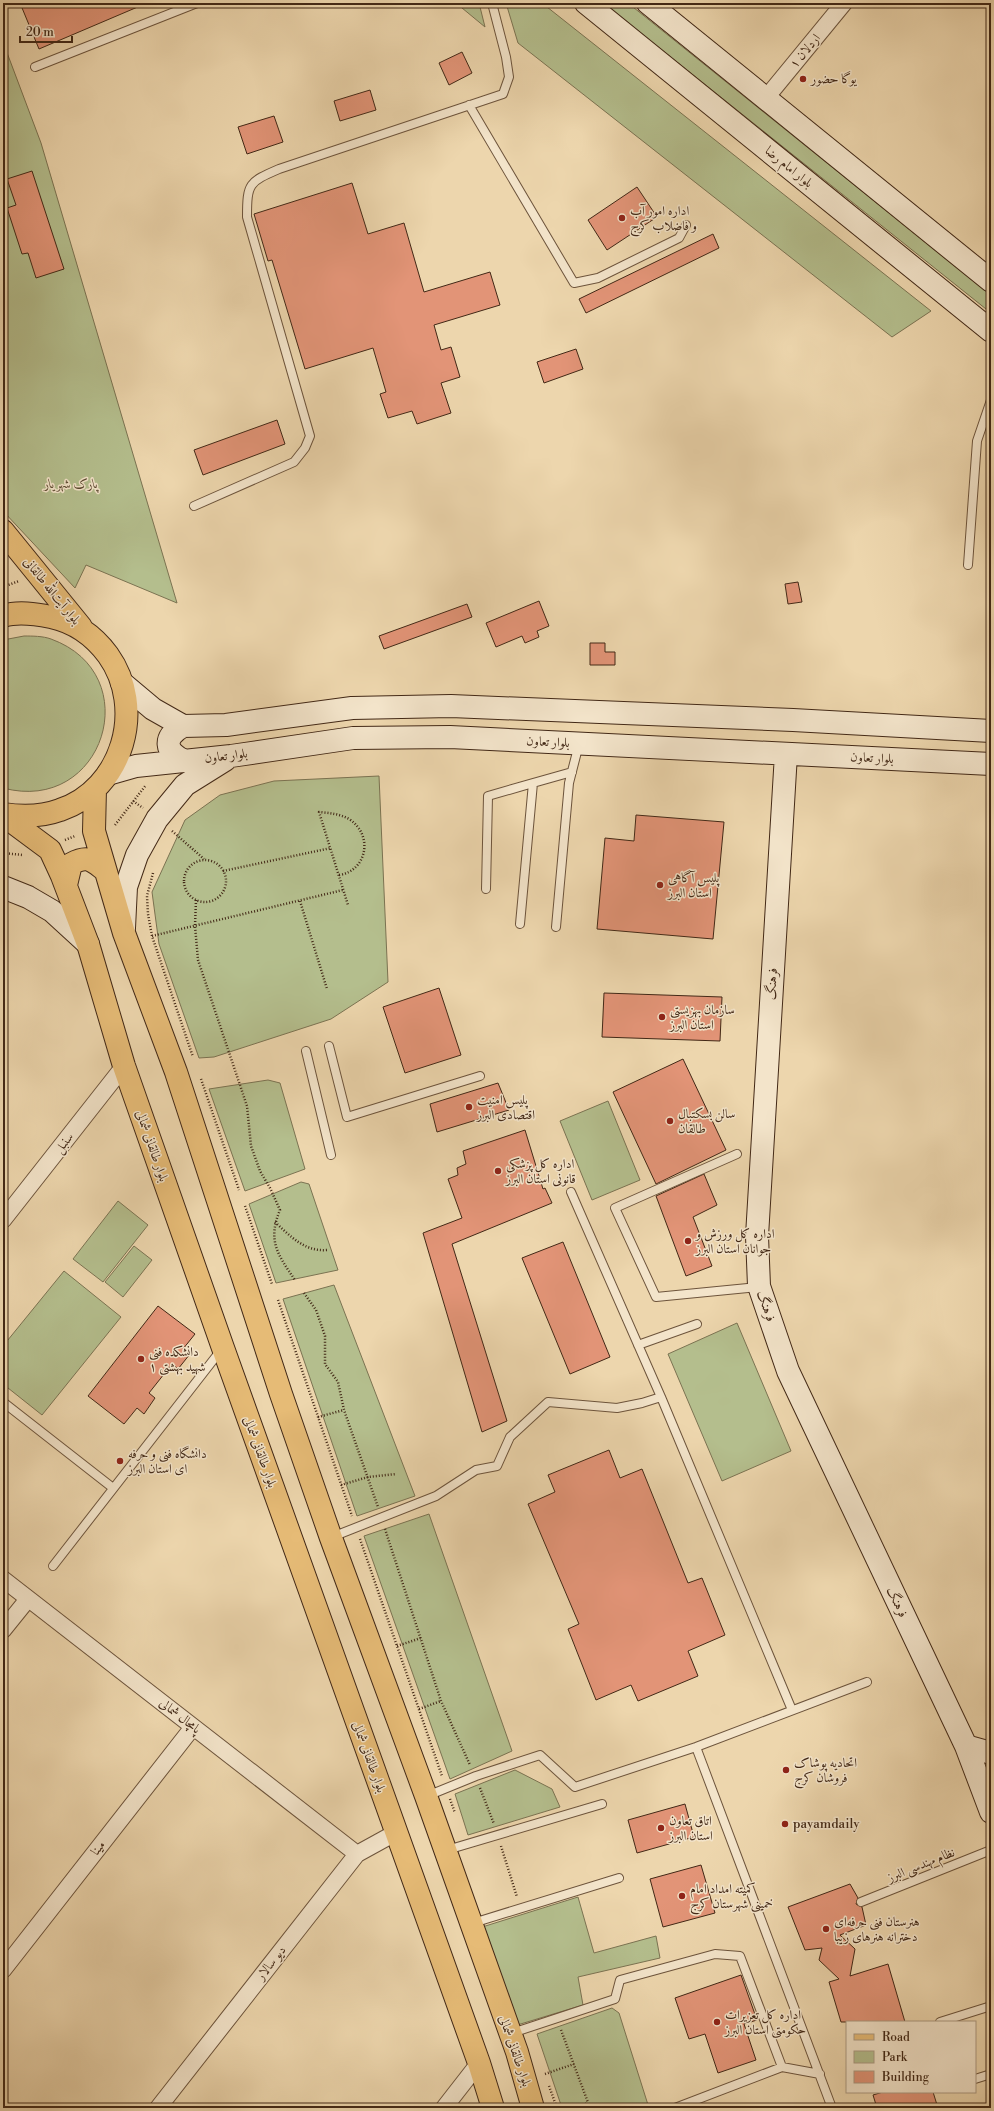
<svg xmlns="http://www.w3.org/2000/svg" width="994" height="2111" viewBox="0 0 994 2111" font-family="'Libre Bodoni',Amiri,serif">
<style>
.green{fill:#b4be8d;stroke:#7b7352}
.building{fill:#e29477;stroke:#422816}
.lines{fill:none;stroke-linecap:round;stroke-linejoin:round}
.lane-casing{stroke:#6d543c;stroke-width:10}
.street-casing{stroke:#6d543c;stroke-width:18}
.secondary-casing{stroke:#422816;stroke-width:24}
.primary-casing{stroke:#422816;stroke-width:24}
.path{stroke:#422816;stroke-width:2.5;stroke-dasharray:1 2;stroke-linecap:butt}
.lane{stroke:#f3e4ca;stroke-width:8}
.street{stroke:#f3e4ca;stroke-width:16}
.secondary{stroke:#f3e4ca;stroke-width:22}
.primary{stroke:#e6bb76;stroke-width:22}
.poi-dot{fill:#8f2418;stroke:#f3e4ca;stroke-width:1.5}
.labels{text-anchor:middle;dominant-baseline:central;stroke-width:3;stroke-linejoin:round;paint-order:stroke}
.street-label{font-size:13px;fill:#422816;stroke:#f3e4ca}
.poi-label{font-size:13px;fill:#422816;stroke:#f3e4ca;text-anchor:start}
.park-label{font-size:13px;font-style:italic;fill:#59462e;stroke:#f3e4ca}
</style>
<rect width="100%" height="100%" fill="#edd6ad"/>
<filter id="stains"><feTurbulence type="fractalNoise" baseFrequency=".005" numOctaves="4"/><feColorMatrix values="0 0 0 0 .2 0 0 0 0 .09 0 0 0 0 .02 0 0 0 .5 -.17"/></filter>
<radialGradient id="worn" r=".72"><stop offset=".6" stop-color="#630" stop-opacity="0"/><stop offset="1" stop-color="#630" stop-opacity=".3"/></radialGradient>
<path class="green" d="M456 3H479L485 27Z
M506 3H542L931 311 892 337 518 43Z
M603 3H628L991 295V313Z
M3 42 41 143 177 603 86 565 75 588 3 511Z
M24 636C32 636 43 636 51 639 148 674 104 815 3 788V640Z
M379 776 388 982 331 1019 214 1057 199 1058 159 944 152 892 185 820 220 795 274 781Z
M268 1080 280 1083 305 1169 245 1191 209 1089Z
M608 1101 640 1180 592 1200 560 1121Z
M301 1182 309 1184 338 1270 276 1283 249 1204Z
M118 1201 148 1225 103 1282 73 1259Z
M134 1246 152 1260 123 1297 105 1282Z
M64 1271 121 1317 42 1415 3 1384V1346Z
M334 1285 415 1496 357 1516 283 1299Z
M737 1323 791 1451 722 1481 668 1354Z
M429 1514 512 1751 450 1779 364 1536Z
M515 1770 552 1789 560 1807 468 1835 455 1794Z
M578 1897 594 1953 656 1936 660 1958 578 1977 583 2005 514 2026 479 1928Z
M612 2008 619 2013 649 2108H562L537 2034Z"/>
<path class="building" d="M20 3H147L39 49Z
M462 52 472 73 449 85 439 63Z
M370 90 376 110 340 121 334 101Z
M274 116 283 142 247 154 238 127Z
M32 171 64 269 36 278 28 253 22 254 7 208 16 205 7 179Z
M352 183 368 234 404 223 424 292 490 272 500 305 434 325 441 350 451 347 460 377 441 383 451 413 417 424 412 411 388 418 380 394 386 392 373 348 305 369 272 260 268 261 254 214Z
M637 187 657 217 607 250 588 220Z
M713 234 719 248 586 313 579 299Z
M576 349 583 369 544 383 537 362Z
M277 420 285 444 203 475 194 450Z
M798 582 802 602 788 604 785 584Z
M539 601 549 626 537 631 539 637 525 643 522 636 496 647 486 623Z
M467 604 472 617 384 649 379 636Z
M590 643H605V652H615V665H590Z
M636 815 724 822 713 939 597 929 605 838 634 841Z
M439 988 461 1055 405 1073 383 1007Z
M604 993 722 997 720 1041 602 1037Z
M683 1059 726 1150 656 1184 613 1092Z
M498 1083 509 1110 437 1132 430 1104Z
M525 1130 543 1189 545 1188 552 1203 452 1244 507 1421 482 1432 423 1233 462 1218 448 1179 458 1175 457 1168 466 1164 463 1151Z
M704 1174 717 1205 693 1217 712 1266 686 1276 656 1196Z
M563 1242 610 1357 570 1374 522 1258Z
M158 1306 195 1334 183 1349 190 1354 178 1369 172 1364 149 1393 155 1398 144 1414 137 1408 124 1424 88 1396Z
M609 1450 620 1478 642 1469 688 1583 702 1578 725 1635 688 1651 698 1676 638 1701 631 1685 596 1700 568 1629 579 1624 528 1504 555 1492 548 1475Z
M685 1804 694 1837 637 1853 628 1820Z
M701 1865 715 1913 663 1927 650 1879Z
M850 1884 858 1898 856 1904 862 1907 866 1925 840 1935 855 1949 850 1976 888 1964 905 2022H841L829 1982 839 1979 819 1960 822 1948 805 1950 788 1907Z
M741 1975 757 2020 744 2024 756 2060 718 2073 705 2034 689 2039 675 1998Z
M883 2092H933L938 2108H877L873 2095Z"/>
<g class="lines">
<defs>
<path id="lane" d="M35 67 197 3
M469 105 574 283 598 278 679 238 686 225
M194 506 294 462 305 448 310 436 247 217C247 183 249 182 279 169L503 94 509 77 506 57 492 3
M968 565 977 441 991 400
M486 889 488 796 533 783
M520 924 533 783 572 772
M556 927 569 783 579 744
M329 1046 347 1117 480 1076
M306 1051 331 1155
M737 1154 615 1208 656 1297 758 1287
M638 1345 697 1324
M661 1397 792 1710
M3 1402 113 1488
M332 1537 436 1496 476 1470 497 1466 510 1437 548 1402 617 1408 642 1403 661 1397 571 1192
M53 1566 221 1350
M696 1747 832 2108
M427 1796 476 1776 540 1755 575 1787 696 1747 867 1682
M447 1850 602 1804
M861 1902 991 1850
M473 1923 619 1878
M940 2022 991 2006
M512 2033 615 1999 620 1980 715 1954 740 1956 782 2067 820 2074
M975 2079 991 2074
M675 2108 782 2067"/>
<path id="street" d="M766 98 844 3
M3 1220 124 1066
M3 1579 357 1854
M3 1630 28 1599
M3 1970 193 1727
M158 2108 357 1854 397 1832
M444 2108 479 2063"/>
<path id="secondary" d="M586 3 991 331
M648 3 991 281
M122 683 153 709 183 726 226 725 352 708 451 706 793 720 991 731
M183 726C163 737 164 752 185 761
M786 754 757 1236 759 1286 788 1371 966 1746 991 1812
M108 774 136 766 231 756 353 738 450 737 991 764
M3 887 28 897 52 911 88 944
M124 928 126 887 137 855 157 819 185 785 225 760
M966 1746 991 1753"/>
<path id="primary" d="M3 531 81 627
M3 616C18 611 36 614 51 617 74 622 94 636 108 655 146 708 123 789 60 810 41 817 23 817 3 814
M95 789 94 831 124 933 176 1072 281 1394 331 1538 426 1796 517 2052 533 2108
M3 815 50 850 62 876 88 944 124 1066 223 1348 479 2063 493 2108
M66 885 71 864C88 855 91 860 105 870"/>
</defs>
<use href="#lane" class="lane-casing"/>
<use href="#street" class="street-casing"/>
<use href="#secondary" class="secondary-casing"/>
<use href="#primary" class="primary-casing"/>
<path class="path" d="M3 587 19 581
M133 801 143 808
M115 825 146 785
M172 831 204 859
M65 840 75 836
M3 853 23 855
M184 881a21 21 0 1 1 42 0a21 21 0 1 1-42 0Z
M223 871 331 848
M153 873 147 896 148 914 152 936 193 1057
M339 875C367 871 374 835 349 819 340 814 330 813 319 812L348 905
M196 900 195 926 198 960 247 1106 251 1146 260 1171 270 1188 280 1210C267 1241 278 1255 295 1280
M300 901 327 989
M152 936 343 890
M201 1079 239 1190
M245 1206 272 1284
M275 1222C290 1236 305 1252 327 1250
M304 1293 316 1310 325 1336V1364L338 1382 344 1410 378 1507
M278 1300 352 1516
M318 1417 344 1410
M341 1485 368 1477 396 1474
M385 1529 441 1701 470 1765
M360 1539 442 1776
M397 1646 421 1638
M419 1709 441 1701
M480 1788 494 1824
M450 1799 455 1813
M501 1846 517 1897
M561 2030 590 2108
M545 2074 574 2064
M549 2086 557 2108
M574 2108 588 2103"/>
<use href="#lane" class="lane"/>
<use href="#street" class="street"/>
<use href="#secondary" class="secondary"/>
<use href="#primary" class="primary"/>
</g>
<g class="poi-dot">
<circle cx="803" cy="79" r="4"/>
<circle cx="622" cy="218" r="4"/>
<circle cx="660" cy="885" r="4"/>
<circle cx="662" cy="1017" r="4"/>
<circle cx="469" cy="1107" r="4"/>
<circle cx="670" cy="1121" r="4"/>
<circle cx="498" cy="1171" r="4"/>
<circle cx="688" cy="1241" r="4"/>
<circle cx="141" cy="1359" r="4"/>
<circle cx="120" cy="1461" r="4"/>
<circle cx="786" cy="1770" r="4"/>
<circle cx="785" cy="1824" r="4"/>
<circle cx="661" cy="1828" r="4"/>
<circle cx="682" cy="1896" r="4"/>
<circle cx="826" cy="1929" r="4"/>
<circle cx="717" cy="2022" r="4"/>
</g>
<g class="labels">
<g class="street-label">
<text transform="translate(805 51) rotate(-50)">اردلان ۱</text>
<text transform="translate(789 167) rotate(39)">بلوار امام رضا</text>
<text transform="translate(52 591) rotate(51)">بلوار آیت‌الله طالقانی</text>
<text transform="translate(548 742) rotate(3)">بلوار تعاون</text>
<text transform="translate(226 756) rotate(-7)">بلوار تعاون</text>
<text transform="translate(872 758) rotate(3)">بلوار تعاون</text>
<text transform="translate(772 984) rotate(-87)">فرهنگ</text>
<text transform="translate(64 1143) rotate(-52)">سنبل</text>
<text transform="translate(152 1146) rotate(71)">بلوار طالقانی شمالی</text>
<text transform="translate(766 1306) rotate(71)">فرهنگ</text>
<text transform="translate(260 1452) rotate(70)">بلوار طالقانی شمالی</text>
<text transform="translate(897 1602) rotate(65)">فرهنگ</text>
<text transform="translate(180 1716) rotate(38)">پامچال شمالی</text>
<text transform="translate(369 1757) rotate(70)">بلوار طالقانی شمالی</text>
<text transform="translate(98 1848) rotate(-52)">مینا</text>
<text transform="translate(921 1865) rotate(-22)">نظام مهندسی البرز</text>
<text transform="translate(271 1963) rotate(-52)">دیو سالار</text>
<text transform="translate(515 2051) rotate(71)">بلوار طالقانی شمالی</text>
</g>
<g class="poi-label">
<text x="811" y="79">یوگا حضور</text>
<text x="630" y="211">اداره امور آب<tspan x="630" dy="15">و فاضلاب کرج</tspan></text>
<text x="668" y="878">پلیس آگاهی<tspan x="668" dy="15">استان البرز</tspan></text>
<text x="670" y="1010">سازمان بهزیستی<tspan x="670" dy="15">استان البرز</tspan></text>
<text x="477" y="1100">پلیس امنیت<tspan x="477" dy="15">اقتصادی البرز</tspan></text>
<text x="678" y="1114">سالن بسکتبال<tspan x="678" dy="15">طالقان</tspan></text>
<text x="506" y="1164">اداره کل پزشکی<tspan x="506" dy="15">قانونی استان البرز</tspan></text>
<text x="696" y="1234">اداره کل ورزش و<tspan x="696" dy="15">جوانان استان البرز</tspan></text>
<text x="149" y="1352">دانشکده فنی<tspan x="149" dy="15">شهید بهشتی ۱</tspan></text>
<text x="128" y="1454">دانشگاه فنی و حرفه<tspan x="128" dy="15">ای استان البرز</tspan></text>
<text x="794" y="1763">اتحادیه پوشاک<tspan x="794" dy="15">فروشان کرج</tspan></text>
<text x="669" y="1821">اتاق تعاون<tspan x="669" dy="15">استان البرز</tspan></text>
<text x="793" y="1824">payamdaily</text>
<text x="690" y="1889">کمیته امداد امام<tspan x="690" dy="15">خمینی شهرستان کرج</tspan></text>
<text x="834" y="1922">هنرستان فنی حرفه‌ای<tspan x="834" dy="15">دخترانه هنرهای زیبا</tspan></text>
<text x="725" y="2015">اداره کل تعزیرات<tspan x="725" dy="15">حکومتی استان البرز</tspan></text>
</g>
<g class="park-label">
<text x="71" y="484">پارک شهریار</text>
</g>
</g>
<rect width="994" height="2111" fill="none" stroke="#edd6ad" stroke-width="16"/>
<rect x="4" y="4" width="986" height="2103" fill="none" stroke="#422816" stroke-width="2"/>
<rect x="8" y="8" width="978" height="2095" fill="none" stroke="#422816"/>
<rect x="846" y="2021" width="130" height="72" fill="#f3e4ca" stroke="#ac9982"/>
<rect x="854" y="2034" width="20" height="6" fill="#e6bb76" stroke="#ac9982"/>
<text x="882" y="2041" font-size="12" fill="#422816">Road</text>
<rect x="854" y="2051" width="20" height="12" fill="#b4be8d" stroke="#ac9982"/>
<text x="882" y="2061" font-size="12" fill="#422816">Park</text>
<rect x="854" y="2071" width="20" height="12" fill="#e29477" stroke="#ac9982"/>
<text x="882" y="2081" font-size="12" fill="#422816">Building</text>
<path d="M20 36v6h52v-6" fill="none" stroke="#422816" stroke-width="2"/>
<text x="26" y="36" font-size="12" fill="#422816" stroke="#f3e4ca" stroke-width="3" paint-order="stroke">20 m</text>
<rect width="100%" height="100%" filter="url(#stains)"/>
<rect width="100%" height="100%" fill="url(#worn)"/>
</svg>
